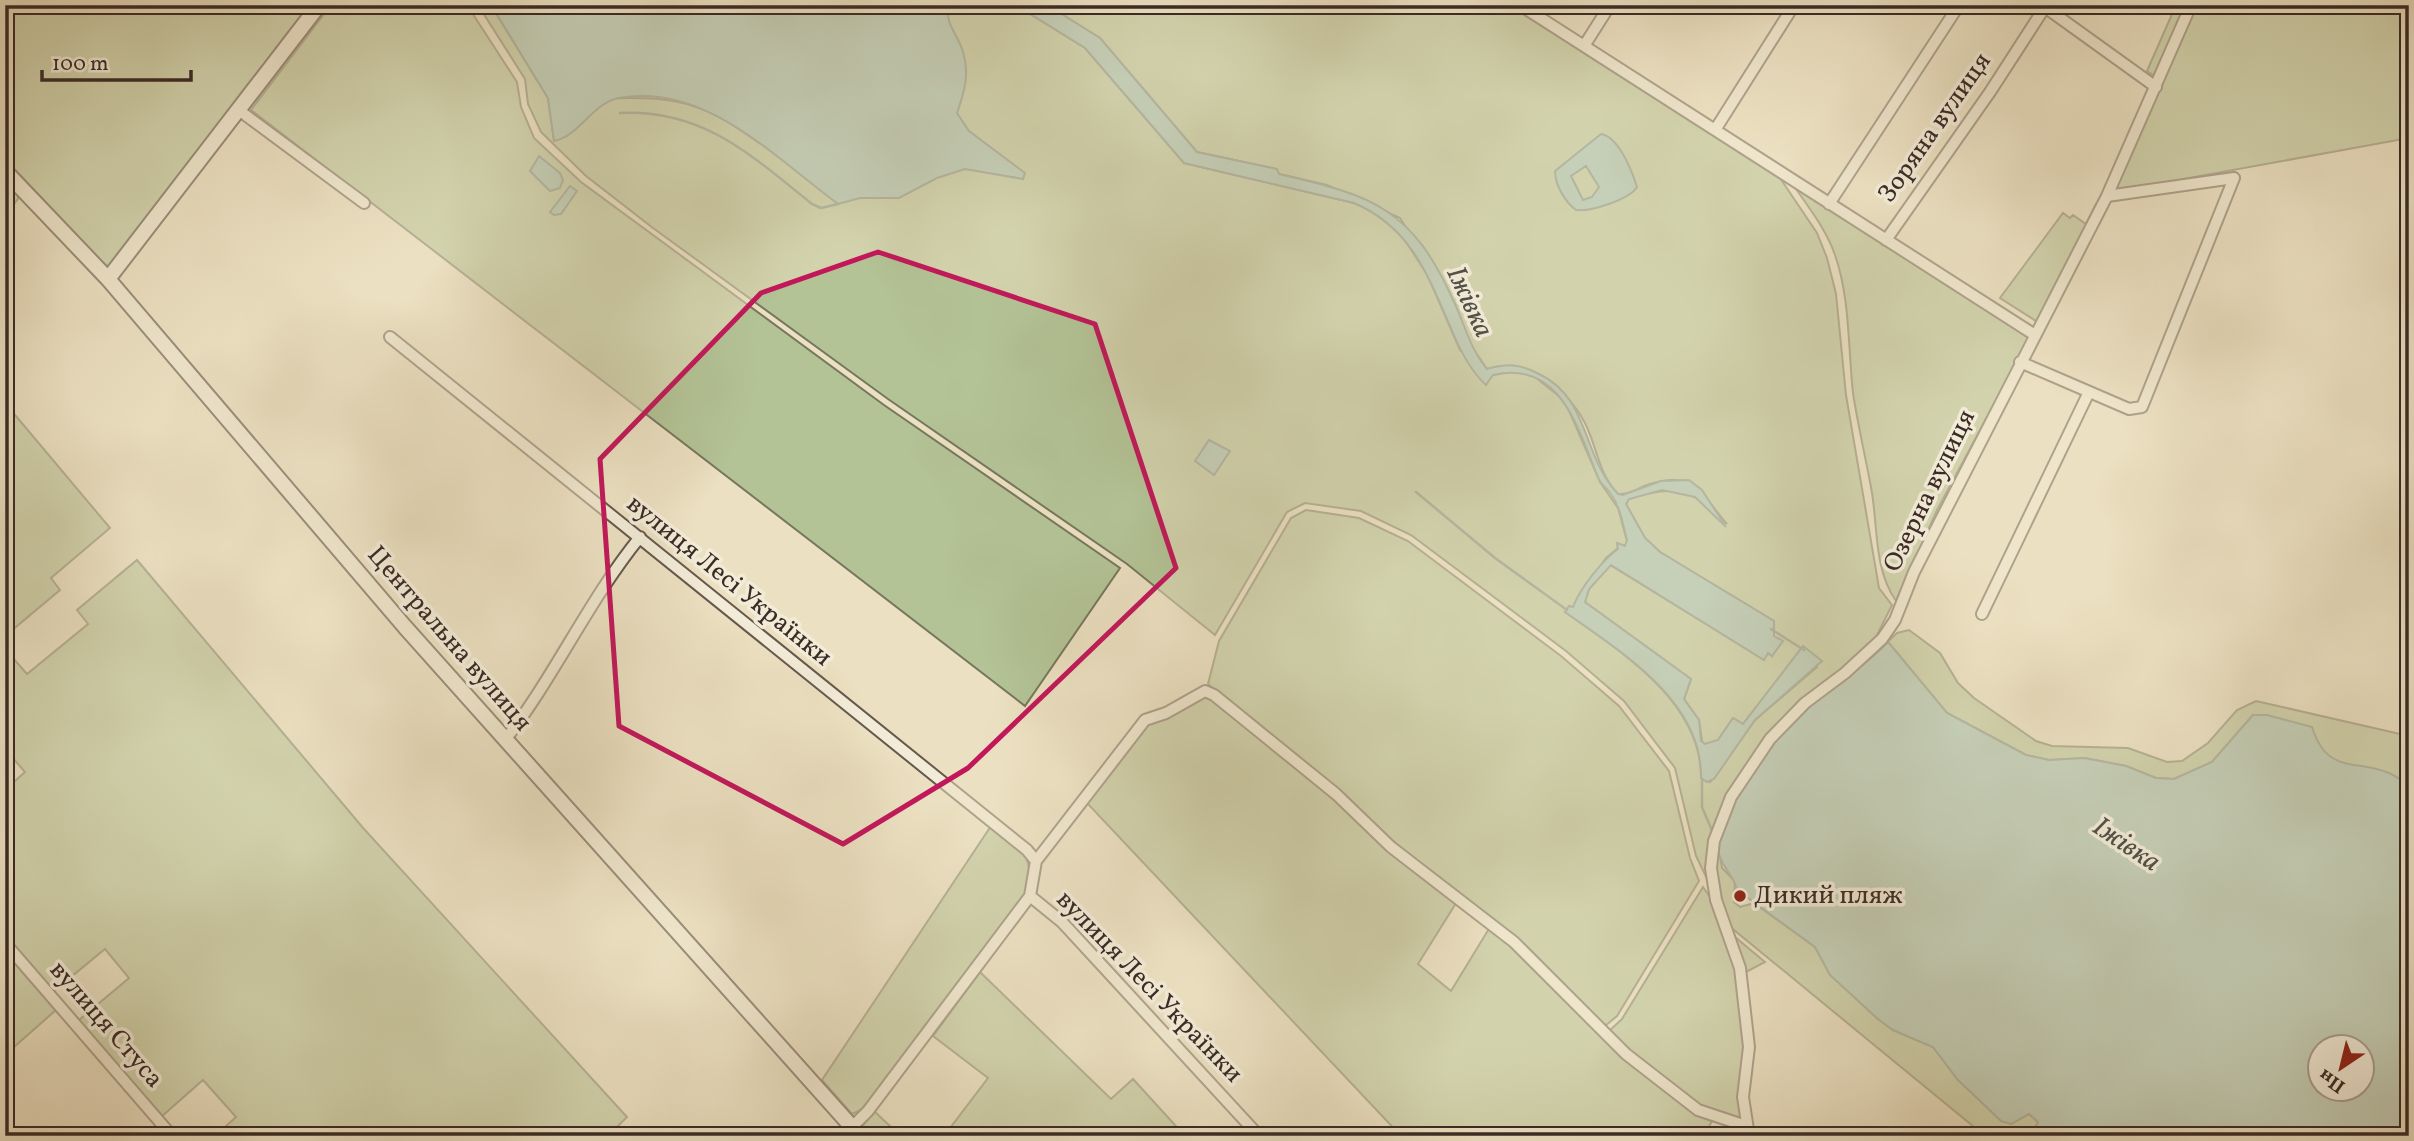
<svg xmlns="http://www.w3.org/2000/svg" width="2414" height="1141" viewBox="0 0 2414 1141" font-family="Vollkorn,serif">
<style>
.green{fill:#b3c396;stroke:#76775e;stroke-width:2}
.water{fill:#99bdae;stroke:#738378;stroke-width:2;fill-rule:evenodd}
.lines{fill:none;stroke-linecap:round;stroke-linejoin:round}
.stream{stroke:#738378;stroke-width:2.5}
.street-casing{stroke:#66584d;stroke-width:14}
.secondary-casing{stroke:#3a2b26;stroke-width:18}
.street{stroke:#f2ebd7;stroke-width:10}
.secondary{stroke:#f2ebd7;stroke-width:14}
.marked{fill:none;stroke:#c2185b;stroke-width:5;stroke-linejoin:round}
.poi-dot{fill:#8f2418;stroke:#f2ebd7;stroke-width:2.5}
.labels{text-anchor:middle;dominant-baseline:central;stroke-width:7;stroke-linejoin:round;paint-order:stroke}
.street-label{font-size:26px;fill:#3a2b26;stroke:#f2ebd7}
.poi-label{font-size:26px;fill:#3a2b26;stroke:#f2ebd7;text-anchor:start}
.water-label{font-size:28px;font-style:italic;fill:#525048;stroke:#f2ebd7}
</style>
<rect width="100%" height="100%" fill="#ebe0c1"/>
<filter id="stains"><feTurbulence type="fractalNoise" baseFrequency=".00286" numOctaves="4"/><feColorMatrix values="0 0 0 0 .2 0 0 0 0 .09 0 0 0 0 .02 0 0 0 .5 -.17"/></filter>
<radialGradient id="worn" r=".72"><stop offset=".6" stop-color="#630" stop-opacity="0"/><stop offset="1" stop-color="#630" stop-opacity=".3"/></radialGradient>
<path class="green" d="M5 5H310L108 269 5 160Z
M331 5H467L517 82 521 107 534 138 581 182 884 405 1120 568 1025 706 251 110Z
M478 5H491L548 98 554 140 584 99C629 98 672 93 714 114 731 122 746 134 761 144L923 5H1016L1085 48 1184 163 1354 203 1378 213 1404 239 1427 274 1460 350 1493 375 1515 371 1535 377 1565 401 1600 482 1618 508 1627 541 1625 546 1617 543 1618 548 1606 558 1573 607 1565 612C1620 651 1702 702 1701 778L1710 782 1755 720 1817 667 1803 647 1743 724 1733 718 1718 740 1705 745 1702 741 1699 720 1684 699 1691 679 1585 602 1589 589 1610 565 1763 659 1768 653 1772 656 1774 621 1660 552 1645 538 1626 504 1629 499C1649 492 1678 485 1698 499 1709 506 1714 516 1727 524 1698 490 1694 468 1644 486 1635 490 1627 495 1618 494 1596 471 1597 441 1581 416 1560 383 1525 357 1487 369L1470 344 1455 304 1400 218 1327 185 1279 174 1276 169 1197 152 1100 38 1047 5H1512L1778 175 1817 233 1827 258 1836 294 1846 395 1879 588 1892 605 1876 637 1728 796 1710 885 1696 856 1675 768 1624 701 1566 651 1411 535 1361 511 1305 503 1287 512 1215 635 1127 564 888 399 653 228 586 176 541 132 528 104 525 79Z
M2176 5H2187L2157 74 2153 75 2147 71Z
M2196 5H2409V138L2112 192Z
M5 180 20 196 5 216Z
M1794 186 2030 337 1937 510 1896 601C1874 569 1878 530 1872 493 1866 459 1858 426 1853 393 1848 347 1850 298 1835 255 1826 229 1809 208 1794 186Z
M2096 204 2039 323 2000 298 2063 213 2070 218 2073 215 2086 224Z
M5 403 110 528 51 578 60 590 5 636Z
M1306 510 1359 518 1408 541 1561 656 1619 706 1669 771 1690 858 1699 881 1617 1016 1605 1026 1517 939 1394 845 1208 684 1219 641 1291 518Z
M137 560 364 829 627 1117 608 1136H215L236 1117 203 1080 161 1117 106 1056 79 1020 129 978 105 949 54 991 5 936V790L25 772 5 749V649L27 674 88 624 77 610Z
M1909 630 1940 653 1958 683 1974 698 2036 741 2052 746 2128 748 2167 762 2182 761 2208 743 2237 710 2256 701 2409 736V852L2253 715 2212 762 2174 779 2156 778 2126 766 2085 758 2049 760 2026 755 1947 713 1889 643 1734 799 1848 679 1897 633Z
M1200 695 1212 698 1458 900 1418 964 1451 991 1490 927 1602 1033 1713 1119 1704 1136H1401L1087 803 1147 724Z
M991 826C1023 853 1037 853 1025 897L863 1109 852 1114 822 1080Z
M1718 842 1722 868 1735 881 1734 902 1740 907 1754 903 1815 947 1830 975 1878 1019 1893 1030 1933 1047 1958 1080 2011 1124 2029 1114 2038 1122 2031 1136H1985L1728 925C1716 899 1715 870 1718 842Z
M1703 887C1750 949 1747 1048 1742 1121L1699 1107 1628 1052 1609 1031 1622 1019Z
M1735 937 1765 962 1744 973Z
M5 950 56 1010 5 1055Z
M980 972 1111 1099 1133 1079 1185 1136H944L988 1078 933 1036Z
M874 1111 890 1126 881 1136H869L862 1127Z"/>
<path class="water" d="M491 5H948C945 25 958 34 963 52 970 74 964 93 957 113L969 131 1025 173 1023 179 965 169 937 178 899 198H860L838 204C775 158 705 82 619 98 592 103 580 136 554 141L548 98Z
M1016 5H1047L1100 38 1197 152 1277 169 1279 174C1374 196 1412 208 1454 302 1465 325 1470 349 1487 369 1508 363 1520 364 1539 374 1590 398 1582 457 1618 494L1623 495 1661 481 1689 480 1702 490 1726 527 1695 497 1662 490 1629 499 1626 504 1645 538 1660 552 1774 621V636L1783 641 1772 656 1768 653 1764 660 1611 565 1589 589 1585 602 1691 679 1684 699 1699 720 1701 741 1705 744 1718 740 1733 718 1743 724 1803 646 1822 661 1755 720 1714 779 1707 782 1701 778C1703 701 1620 651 1565 612L1569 606 1573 607C1581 586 1604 559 1618 549L1617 543 1625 546 1627 540C1623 526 1621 508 1611 494 1607 488 1601 485 1598 477 1578 430 1561 359 1493 375L1486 385C1469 370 1458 346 1450 326 1427 273 1410 227 1354 203L1184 163 1085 48Z
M1601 134C1619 137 1632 171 1637 187 1630 199 1591 212 1576 210 1565 202 1555 185 1555 171ZM1586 166 1599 187 1592 197 1583 200 1571 176Z
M539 156 560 173 563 180 560 188 550 191 530 171Z
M570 186 577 191 561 214 554 215 550 212Z
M1209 440 1230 451 1214 475 1195 461Z
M1888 642 1947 713 2026 755 2049 760 2084 758 2126 766 2156 778 2174 779 2212 762 2253 715H2267L2312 727C2327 775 2356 759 2389 773 2396 776 2402 781 2409 785V1136H2031L2038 1122 2029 1114 2011 1124 2001 1121 1958 1080 1933 1047 1893 1030 1878 1019 1830 975 1815 947 1737 890C1734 873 1716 864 1718 842 1719 833 1726 821 1729 812 1744 773 1777 731 1809 705 1836 684 1864 667 1888 642ZM2320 1046H2362V1088H2320Z"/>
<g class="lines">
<path class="stream" d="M620 113C703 109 751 155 812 204L821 208 838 204
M1416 492 1495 558 1567 610
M1771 629 1804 650
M1702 779V807L1713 833"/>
<defs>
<path id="street" d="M1520 5 2035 335
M2042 5 2156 87
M1584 46 1610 5
M240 111 364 203
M1715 130 1794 5
M2107 196 2234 178
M1829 204 1959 5
M1886 240 1990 92 2045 7
M390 337 1027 850 1036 861 1030 896 1062 922 1259 1136
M2020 362 2129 409 2142 407 2234 178
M1982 614 2089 392
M505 740C555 676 588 601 640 537
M1036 861 1145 720 1166 713 1205 691 1214 695 1336 794 1391 847 1514 942 1626 1054 1698 1110 1740 1124 1749 1135
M5 943 172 1136
M843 1136 868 1111 1030 896
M1749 1136 1743 1097 1749 1047 1740 968 1716 900 1711 868 1714 841 1731 797 1770 739 1805 703 1845 673 1882 639 1895 620 1914 572 2107 196 2191 5"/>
<path id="secondary" d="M5 171 108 279 405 627 860 1136
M108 279 319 5"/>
</defs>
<use href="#street" class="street-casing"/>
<use href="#secondary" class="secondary-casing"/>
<use href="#street" class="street"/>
<use href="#secondary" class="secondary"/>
</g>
<path d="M0 0H2414V1141H0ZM878 252 1095 324 1176 568 968 768 843 844 619 726 600 459 761 293Z" fill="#ebe0c1" fill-opacity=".55" fill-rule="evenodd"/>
<path class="marked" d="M878 252 1095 324 1176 568 968 768 843 844 619 726 600 459 761 293Z"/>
<circle class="poi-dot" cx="1740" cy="896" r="7"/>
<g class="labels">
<g class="street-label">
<text transform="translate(1935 128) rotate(-55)">Зоряна вулиця</text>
<text transform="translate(1930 491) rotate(-64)">Озерна вулиця</text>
<text transform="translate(729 581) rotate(39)">вулиця Лесі Українки</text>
<text transform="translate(449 639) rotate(49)">Центральна вулиця</text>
<text transform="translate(1149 987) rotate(46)">вулиця Лесі Українки</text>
<text transform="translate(106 1025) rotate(49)">вулиця Стуса</text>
</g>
<g class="poi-label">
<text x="1754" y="896">Дикий пляж</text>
</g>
<g class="water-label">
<text transform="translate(1469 302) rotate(65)">Іжівка</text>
<text transform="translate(2126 845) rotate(34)">Іжівка</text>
</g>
</g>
<rect width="2414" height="1141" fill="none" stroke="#ebe0c1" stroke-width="28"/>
<rect x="7" y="7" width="2400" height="1127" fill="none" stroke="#3a2b26" stroke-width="3.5"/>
<rect x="14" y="14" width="2386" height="1113" fill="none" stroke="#3a2b26" stroke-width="2"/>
<g transform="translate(2341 1068) rotate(215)"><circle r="33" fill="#f2ebd7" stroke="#a89e90" stroke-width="2"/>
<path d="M0-5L12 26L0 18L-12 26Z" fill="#8f2418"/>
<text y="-10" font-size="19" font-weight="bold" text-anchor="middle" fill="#3a2b26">Пн</text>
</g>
<path d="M42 70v10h149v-10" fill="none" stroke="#3a2b26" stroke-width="3.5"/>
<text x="52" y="70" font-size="21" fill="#3a2b26" stroke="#f2ebd7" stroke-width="5" paint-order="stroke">100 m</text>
<rect width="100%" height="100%" filter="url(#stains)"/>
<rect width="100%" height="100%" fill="url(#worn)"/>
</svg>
